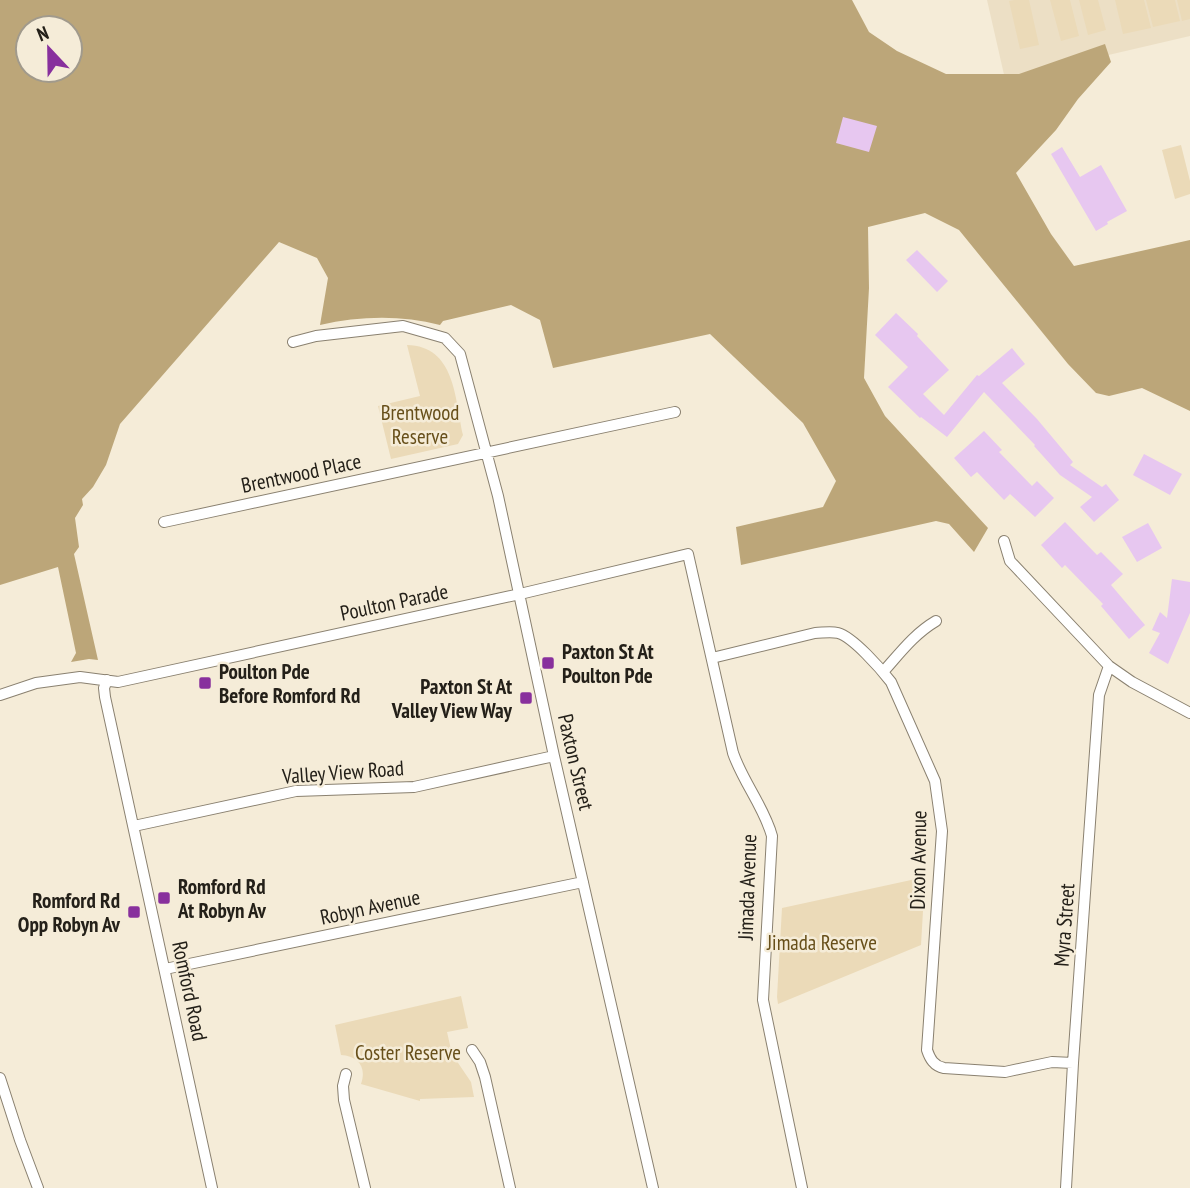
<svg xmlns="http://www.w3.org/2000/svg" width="1190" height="1188" viewBox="0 0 1190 1188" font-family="'PT Sans Narrow',sans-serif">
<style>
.built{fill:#ecdfc5}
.green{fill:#ebdab8}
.forest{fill:#bca679;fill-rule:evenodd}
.building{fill:#e7c7f0}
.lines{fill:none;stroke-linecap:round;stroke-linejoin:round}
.street-casing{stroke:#8a8170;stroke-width:12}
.street{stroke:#fff;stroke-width:10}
.poi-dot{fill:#88309d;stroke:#f5ecd8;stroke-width:2.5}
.labels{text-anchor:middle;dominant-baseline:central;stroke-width:5;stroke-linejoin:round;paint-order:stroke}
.park-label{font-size:21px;fill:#674f1a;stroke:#f5ecd8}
.street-label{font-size:21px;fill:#242019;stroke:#f5ecd8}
.poi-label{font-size:21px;font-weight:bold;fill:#242019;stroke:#f5ecd8;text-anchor:start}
</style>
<rect width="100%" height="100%" fill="#f5ecd8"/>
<path class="built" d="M987 0H1190V36L1005 79Z"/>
<path class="green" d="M1014 0H1029L1039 45 1020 49 1009 1Z
M1050 0H1070L1079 36 1061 41Z
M1079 0H1098L1106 30 1088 35Z
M1115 0H1144L1151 28 1123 34Z
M1146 0H1175L1180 21 1153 27Z
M1177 0H1190V19L1182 21Z
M1181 145 1190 181V194L1175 199 1162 150Z
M407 345C455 346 455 398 463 435L458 444 391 459 378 406 420 396Z
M925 877 921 945 778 1004 777 997 782 908Z
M461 996 468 1028 447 1032 452 1054 471 1082 474 1097 420 1099V1101L361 1084C367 1067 358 1056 341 1055L335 1025Z"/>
<path class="forest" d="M0 0H852L869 32 897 51 946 74H1019L1105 44 1111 62 1078 99 1056 130 1016 173 1051 234 1074 266 1190 240V411L1142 388 1109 396 1096 393 1068 364 959 230 925 213 868 227 869 288 864 378 885 416 988 528 974 552 949 524 936 521 741 565 736 527 823 507 836 481 803 423 710 334 553 368 540 320 511 305 443 321 440 325C401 315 360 316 320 325L328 278 317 258 279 242 120 424 106 465 93 487 82 499 83 505 75 518 79 547 74 554 98 660 89 659 71 662 76 653 58 567 0 585ZM28 28H70V70H28Z"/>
<path class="building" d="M843 117 877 126 869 152 836 143Z
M1062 147 1080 177 1101 165 1127 211 1107 222 1108 224 1096 231 1051 154Z
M917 250 948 281 937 292 906 260Z
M896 313 918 334 917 336 949 370 923 394 944 415 977 375 979 376 1012 348 1025 364 1002 383 1037 419 1073 462 1070 465 1102 487 1106 484 1119 500 1094 522 1080 507 1092 497 1060 475 1034 446 1035 445 984 392 947 437 921 417 920 418 888 387 908 367 875 335Z
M984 431 1002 450 999 452 1032 486 1037 481 1054 498 1035 517 1010 494 1004 500 977 472 971 477 954 458Z
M1144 454 1182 474 1170 495 1133 475Z
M1065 522 1097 555 1101 552 1123 574 1111 585 1145 625 1129 639 1101 606 1103 604 1065 565 1062 568 1041 545Z
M1148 523 1162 548 1137 562 1122 537Z
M1172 579 1190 582V613L1168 664 1149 653 1160 633 1152 630 1160 612 1167 618Z"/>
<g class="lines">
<defs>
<path id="street" d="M293 342 316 336 403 326 445 338 460 354 498 496 554 756 653 1188
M164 522 675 412
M1004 541 1010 561 1109 666 1132 682 1190 713
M712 658 815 633C822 633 830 631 838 633 853 637 881 669 891 682L935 781 942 831 927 1050C930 1059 934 1066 944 1068L1005 1072 1052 1062 1073 1063
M883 672C900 653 914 634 936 621
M107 680 104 688 105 697 212 1188
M0 695 36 683 80 677 118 682 520 594 688 554 733 753C743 782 764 807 772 836L763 1000 802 1188
M134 826 296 791 414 787 554 756
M165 969 583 882
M472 1050 480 1062 485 1077 510 1188
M346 1074 343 1086 344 1100 365 1188
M0 1078 20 1140 38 1188
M1066 1188 1073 1063 1099 695 1109 666"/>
</defs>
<use href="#street" class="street-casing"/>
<use href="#street" class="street"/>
</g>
<g class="poi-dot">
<rect x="541" y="656" width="14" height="14" rx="3.5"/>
<rect x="198" y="676" width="14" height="14" rx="3.5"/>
<rect x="519" y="691" width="14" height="14" rx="3.5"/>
<rect x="157" y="891" width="14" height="14" rx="3.5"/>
<rect x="127" y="905" width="14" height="14" rx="3.5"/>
</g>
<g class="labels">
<g class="park-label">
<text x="420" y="412">Brentwood<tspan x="420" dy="24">Reserve</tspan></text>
<text x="822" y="942">Jimada Reserve</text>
<text x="408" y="1052">Coster Reserve</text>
</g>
<g class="street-label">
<text transform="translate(301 473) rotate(-12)">Brentwood Place</text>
<text transform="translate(394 602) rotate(-12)">Poulton Parade</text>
<text transform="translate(576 762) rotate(77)">Paxton Street</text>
<text transform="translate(343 772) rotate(-4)">Valley View Road</text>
<text transform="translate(918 860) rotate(-89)">Dixon Avenue</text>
<text transform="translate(747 887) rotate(-88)">Jimada Avenue</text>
<text transform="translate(370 907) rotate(-12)">Robyn Avenue</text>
<text transform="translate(1064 925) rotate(-86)">Myra Street</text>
<text transform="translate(190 991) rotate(78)">Romford Road</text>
</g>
<g class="poi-label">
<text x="562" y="651">Paxton St At<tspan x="562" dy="24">Poulton Pde</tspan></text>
<text x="219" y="671">Poulton Pde<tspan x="219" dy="24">Before Romford Rd</tspan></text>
<text x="512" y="686" text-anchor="end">Paxton St At<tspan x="512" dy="24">Valley View Way</tspan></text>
<text x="178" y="886">Romford Rd<tspan x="178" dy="24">At Robyn Av</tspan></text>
<text x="120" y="900" text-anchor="end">Romford Rd<tspan x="120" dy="24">Opp Robyn Av</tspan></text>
</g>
</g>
<g transform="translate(49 49) rotate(338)"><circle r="33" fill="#f5ecd8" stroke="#a19a8c" stroke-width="2"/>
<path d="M0-5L12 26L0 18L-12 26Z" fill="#88309d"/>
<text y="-10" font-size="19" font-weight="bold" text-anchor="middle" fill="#242019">N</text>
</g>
</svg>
